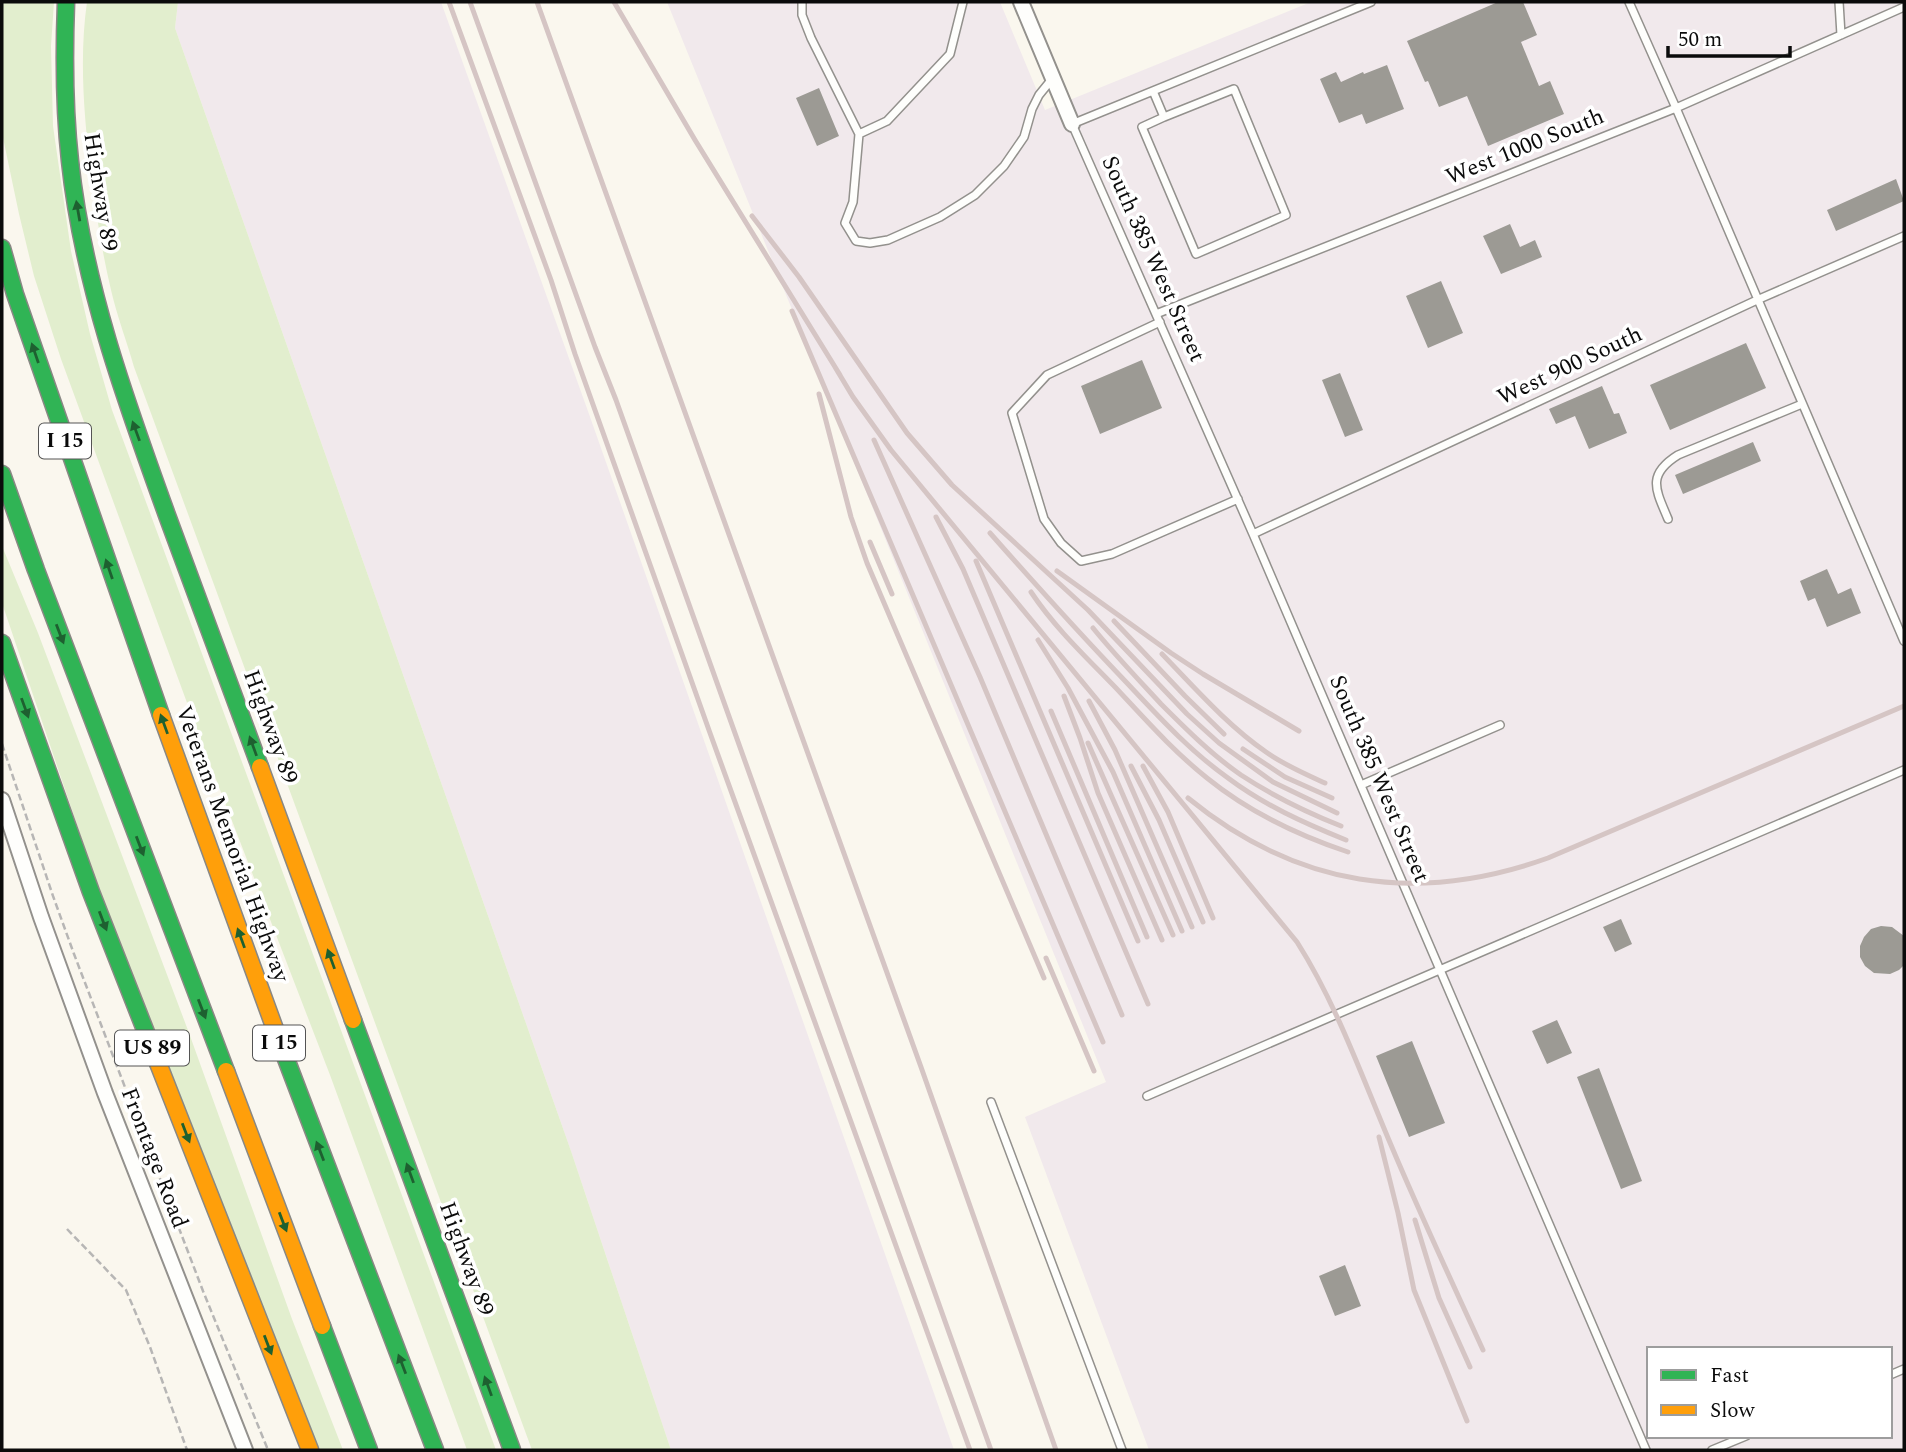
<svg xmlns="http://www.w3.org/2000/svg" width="1906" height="1452" viewBox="0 0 1906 1452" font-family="Spectral,serif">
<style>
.industrial{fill:#f1e9ec;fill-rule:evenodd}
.green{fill:#e2eece}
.building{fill:#9c9a94}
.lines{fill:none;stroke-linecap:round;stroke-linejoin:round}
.lane-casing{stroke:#93918d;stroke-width:10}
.street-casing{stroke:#93918d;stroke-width:18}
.fast-casing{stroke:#898884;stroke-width:19}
.slow-casing{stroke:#898884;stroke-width:19}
.path{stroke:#b7b6b5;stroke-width:2.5;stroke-dasharray:7 3.5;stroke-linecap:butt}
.lane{stroke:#fefefc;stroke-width:7}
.street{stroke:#fefefc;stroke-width:14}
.fast{stroke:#30b455;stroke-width:16}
.slow{stroke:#ff9f0a;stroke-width:16}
.rail{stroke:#d5c5c4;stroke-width:5}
.oneway{fill:#1e6030}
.labels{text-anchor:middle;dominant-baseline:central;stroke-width:7;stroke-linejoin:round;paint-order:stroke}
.shield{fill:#fff;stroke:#545454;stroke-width:2}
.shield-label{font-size:21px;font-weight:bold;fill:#0b0b0b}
.street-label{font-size:23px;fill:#0b0b0b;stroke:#fff}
</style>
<rect width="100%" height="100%" fill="#faf7ee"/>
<path class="industrial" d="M178 2H441L589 414 954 1450H671L571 1151 175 28Z
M667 2H1000L1045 110 1311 2H1904V1450H1149L1025 1117 1106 1082ZM1649 1349H1890V1436H1649Z"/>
<path class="green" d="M2 2H54L51 46 53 126 71 251 90 334 112 410 496 1450H467L330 1075 197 730 61 359 34 276 19 214 2 133Z
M87 2H178L175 28 571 1151 671 1450H532L134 367C127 342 117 316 111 290 102 252 96 213 91 174 84 117 79 58 87 2Z
M2 546 38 633 117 842 189 1033 292 1319 343 1450H319L125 967 2 603Z"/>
<path class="building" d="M1498 2H1523L1537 35 1521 42 1539 86 1550 81 1564 114 1488 146 1467 96 1439 107 1428 81 1425 82 1407 41Z
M1387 65 1404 109 1366 124 1362 114 1339 123 1320 79 1336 72 1341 82 1363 72 1364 74Z
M819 88 839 136 817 146 796 98Z
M1896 179 1904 201 1836 231 1827 210Z
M1510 224 1520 247 1535 240 1542 257 1501 274 1483 236Z
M1441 281 1463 333 1428 348 1406 296Z
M1746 343 1766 388 1670 430 1650 385Z
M1142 360 1162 408 1100 434 1081 386Z
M1340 373 1363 430 1345 437 1322 380Z
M1602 386 1614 414 1619 413 1627 433 1589 449 1575 416 1556 424 1549 409Z
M1753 442 1761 461 1683 494 1675 475Z
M1827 569 1838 594 1851 588 1861 613 1827 627 1815 598 1808 601 1800 581Z
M1621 919 1632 944 1615 952 1603 927Z
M1881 926 1892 927 1904 936V965L1899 970 1890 974 1874 973 1865 966 1860 957V946L1864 937 1871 929Z
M1557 1020 1572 1053 1547 1064 1532 1031Z
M1412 1041 1445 1123 1409 1137 1376 1056Z
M1599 1068 1642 1181 1621 1189 1577 1077Z
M1345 1265 1361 1306 1335 1316 1319 1276Z"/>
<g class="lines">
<defs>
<path id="lane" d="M802 2V15L811 38 859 134 853 202 845 223 856 241 870 243 888 240 940 217 975 195 1004 166 1024 137 1032 109 1039 95 1052 79
M1371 2 1072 124 1253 534 1646 1450
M1629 2 1676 108 1904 641
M1839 2 1841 35
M1153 91 1164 117 1142 127 1196 254 1286 215 1234 89 1164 117
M859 134 887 121 950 54 963 2
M1156 314 1676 108 1904 7
M1160 322 1047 375 1012 413 1044 519 1061 543 1081 561 1112 554 1238 499
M1668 519C1656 490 1646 475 1678 455L1802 404
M1253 534 1757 300 1904 236
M1361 785 1500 725
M1147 1096 1904 770
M991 1102 1122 1450
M1890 1375 1904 1369
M1712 1450 1746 1436"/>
<path id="street" d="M1021 2 1072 124
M2 800 41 917 105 1093 245 1450"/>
<path id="fast" d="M66 2C64 55 64 108 70 161 83 284 126 402 168 518 199 601 229 684 260 767
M2 248 15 294 161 715
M2 474 36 570 226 1071
M2 643 91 892 158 1063
M353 1020 512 1450
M280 1043 435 1450
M322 1326 369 1450"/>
<path id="slow" d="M161 715 280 1043
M260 767 353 1020
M158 1063 310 1450
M226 1071 322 1326"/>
</defs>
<use href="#lane" class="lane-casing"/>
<use href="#street" class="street-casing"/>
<use href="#fast" class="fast-casing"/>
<use href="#slow" class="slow-casing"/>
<path class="path" d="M2 744 53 896 74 954 203 1291 268 1450
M67 1229 126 1290 150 1347 187 1450"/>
<use href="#lane" class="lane"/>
<use href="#street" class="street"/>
<use href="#fast" class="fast"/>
<use href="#slow" class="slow"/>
<path class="rail" d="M449 2 551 280 575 354 710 733 970 1450
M470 2 595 347 616 400 991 1450
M537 2 921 1067 1056 1450
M614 2 695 140 840 375
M752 216 799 277 907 433 952 485 1088 610 1187 714 1219 743 1273 782 1337 813
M792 311 1103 1042
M835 367 853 397 891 450 1297 942C1337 1005 1362 1077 1391 1145 1420 1214 1452 1282 1483 1350
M819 394 851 517 867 563 1044 978
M874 440 980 677 1122 1015
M936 517 963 569 1148 1004
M990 533C1035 584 1080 634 1127 683 1159 717 1190 751 1228 778 1264 805 1304 823 1346 840
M870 542 892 594
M976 561 1138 941
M1057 571 1171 653 1203 674 1299 731
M1031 592C1055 628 1086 657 1116 688 1145 719 1173 751 1207 778 1249 812 1297 835 1348 852
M1114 621 1185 696 1224 734
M1093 628C1114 654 1138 679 1161 704 1186 729 1212 755 1241 775 1273 796 1306 812 1341 826
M1038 640 1068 688 1113 772 1182 931
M1162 654C1195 688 1227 725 1266 752 1284 765 1305 774 1325 783
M1064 696 1080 738 1098 793 1162 940
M1089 701 1115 750 1192 927
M1051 711 1147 937
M1088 743 1173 935
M1243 749 1285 777 1332 798
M1131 766 1159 820 1203 922
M1143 766 1168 812 1213 918
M1188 798C1297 887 1416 905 1548 858L1904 706
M1046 958 1094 1071
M1379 1137 1398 1213 1414 1290 1467 1421
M1415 1220 1439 1298 1470 1367"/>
</g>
<defs><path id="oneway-solid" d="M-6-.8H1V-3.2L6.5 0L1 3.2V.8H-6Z" transform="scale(1.75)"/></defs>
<g class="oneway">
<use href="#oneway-solid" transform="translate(78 211) rotate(-100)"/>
<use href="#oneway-solid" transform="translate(35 353) rotate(-109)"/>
<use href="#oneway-solid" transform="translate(136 431) rotate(-110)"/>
<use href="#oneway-solid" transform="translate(109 569) rotate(-109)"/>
<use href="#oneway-solid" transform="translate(60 634) rotate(69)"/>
<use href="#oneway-solid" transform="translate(25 708) rotate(70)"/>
<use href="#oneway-solid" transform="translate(164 724) rotate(-110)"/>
<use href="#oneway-solid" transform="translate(253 746) rotate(-110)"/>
<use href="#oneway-solid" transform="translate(140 846) rotate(69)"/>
<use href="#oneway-solid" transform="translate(103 921) rotate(69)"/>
<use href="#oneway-solid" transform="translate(241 938) rotate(-110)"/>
<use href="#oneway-solid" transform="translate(331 959) rotate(-110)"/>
<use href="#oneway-solid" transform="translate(202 1009) rotate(69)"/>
<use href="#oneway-solid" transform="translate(186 1133) rotate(69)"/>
<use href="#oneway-solid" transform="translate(320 1151) rotate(-111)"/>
<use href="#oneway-solid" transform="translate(410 1173) rotate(-110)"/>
<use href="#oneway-solid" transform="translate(283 1222) rotate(69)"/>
<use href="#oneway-solid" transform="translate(268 1345) rotate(69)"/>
<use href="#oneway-solid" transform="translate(402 1364) rotate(-111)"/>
<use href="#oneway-solid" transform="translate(488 1386) rotate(-110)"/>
</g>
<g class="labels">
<g class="shield">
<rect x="39" y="423.5" width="52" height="35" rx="5"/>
<rect x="253" y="1025.5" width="52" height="35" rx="5"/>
<rect x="115" y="1030.5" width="74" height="35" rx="5"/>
</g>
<g class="shield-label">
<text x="65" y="441">I 15</text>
<text x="279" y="1043">I 15</text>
<text x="152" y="1048">US 89</text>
</g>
<g class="street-label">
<text transform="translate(1525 147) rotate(-22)">West 1000 South</text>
<text transform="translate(100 192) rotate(81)">Highway 89</text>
<text transform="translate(1153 259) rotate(66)">South 385 West Street</text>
<text transform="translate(1570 366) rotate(-25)">West 900 South</text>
<text transform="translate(270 727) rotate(70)">Highway 89</text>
<text transform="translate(1379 779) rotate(67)">South 385 West Street</text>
<text transform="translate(232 844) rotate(70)">Veterans Memorial Highway</text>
<text transform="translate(154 1158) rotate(69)">Frontage Road</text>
<text transform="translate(466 1259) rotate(70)">Highway 89</text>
</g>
</g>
<rect width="1906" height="1452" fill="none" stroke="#0b0b0b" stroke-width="7"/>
<rect x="1647" y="1347" width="245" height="91" fill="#ffffff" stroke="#9d9d9d" stroke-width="2"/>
<rect x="1661" y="1370" width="35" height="10" fill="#30b455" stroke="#9d9d9d" stroke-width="2"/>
<text x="1710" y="1382" font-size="21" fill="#0b0b0b">Fast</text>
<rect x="1661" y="1405" width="35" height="10" fill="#ff9f0a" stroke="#9d9d9d" stroke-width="2"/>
<text x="1710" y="1417" font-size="21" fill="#0b0b0b">Slow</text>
<path d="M1668 46v10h122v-10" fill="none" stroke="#0b0b0b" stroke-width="3.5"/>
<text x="1678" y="46" font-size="21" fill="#0b0b0b" stroke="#ffffff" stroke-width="5" paint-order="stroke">50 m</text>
</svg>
